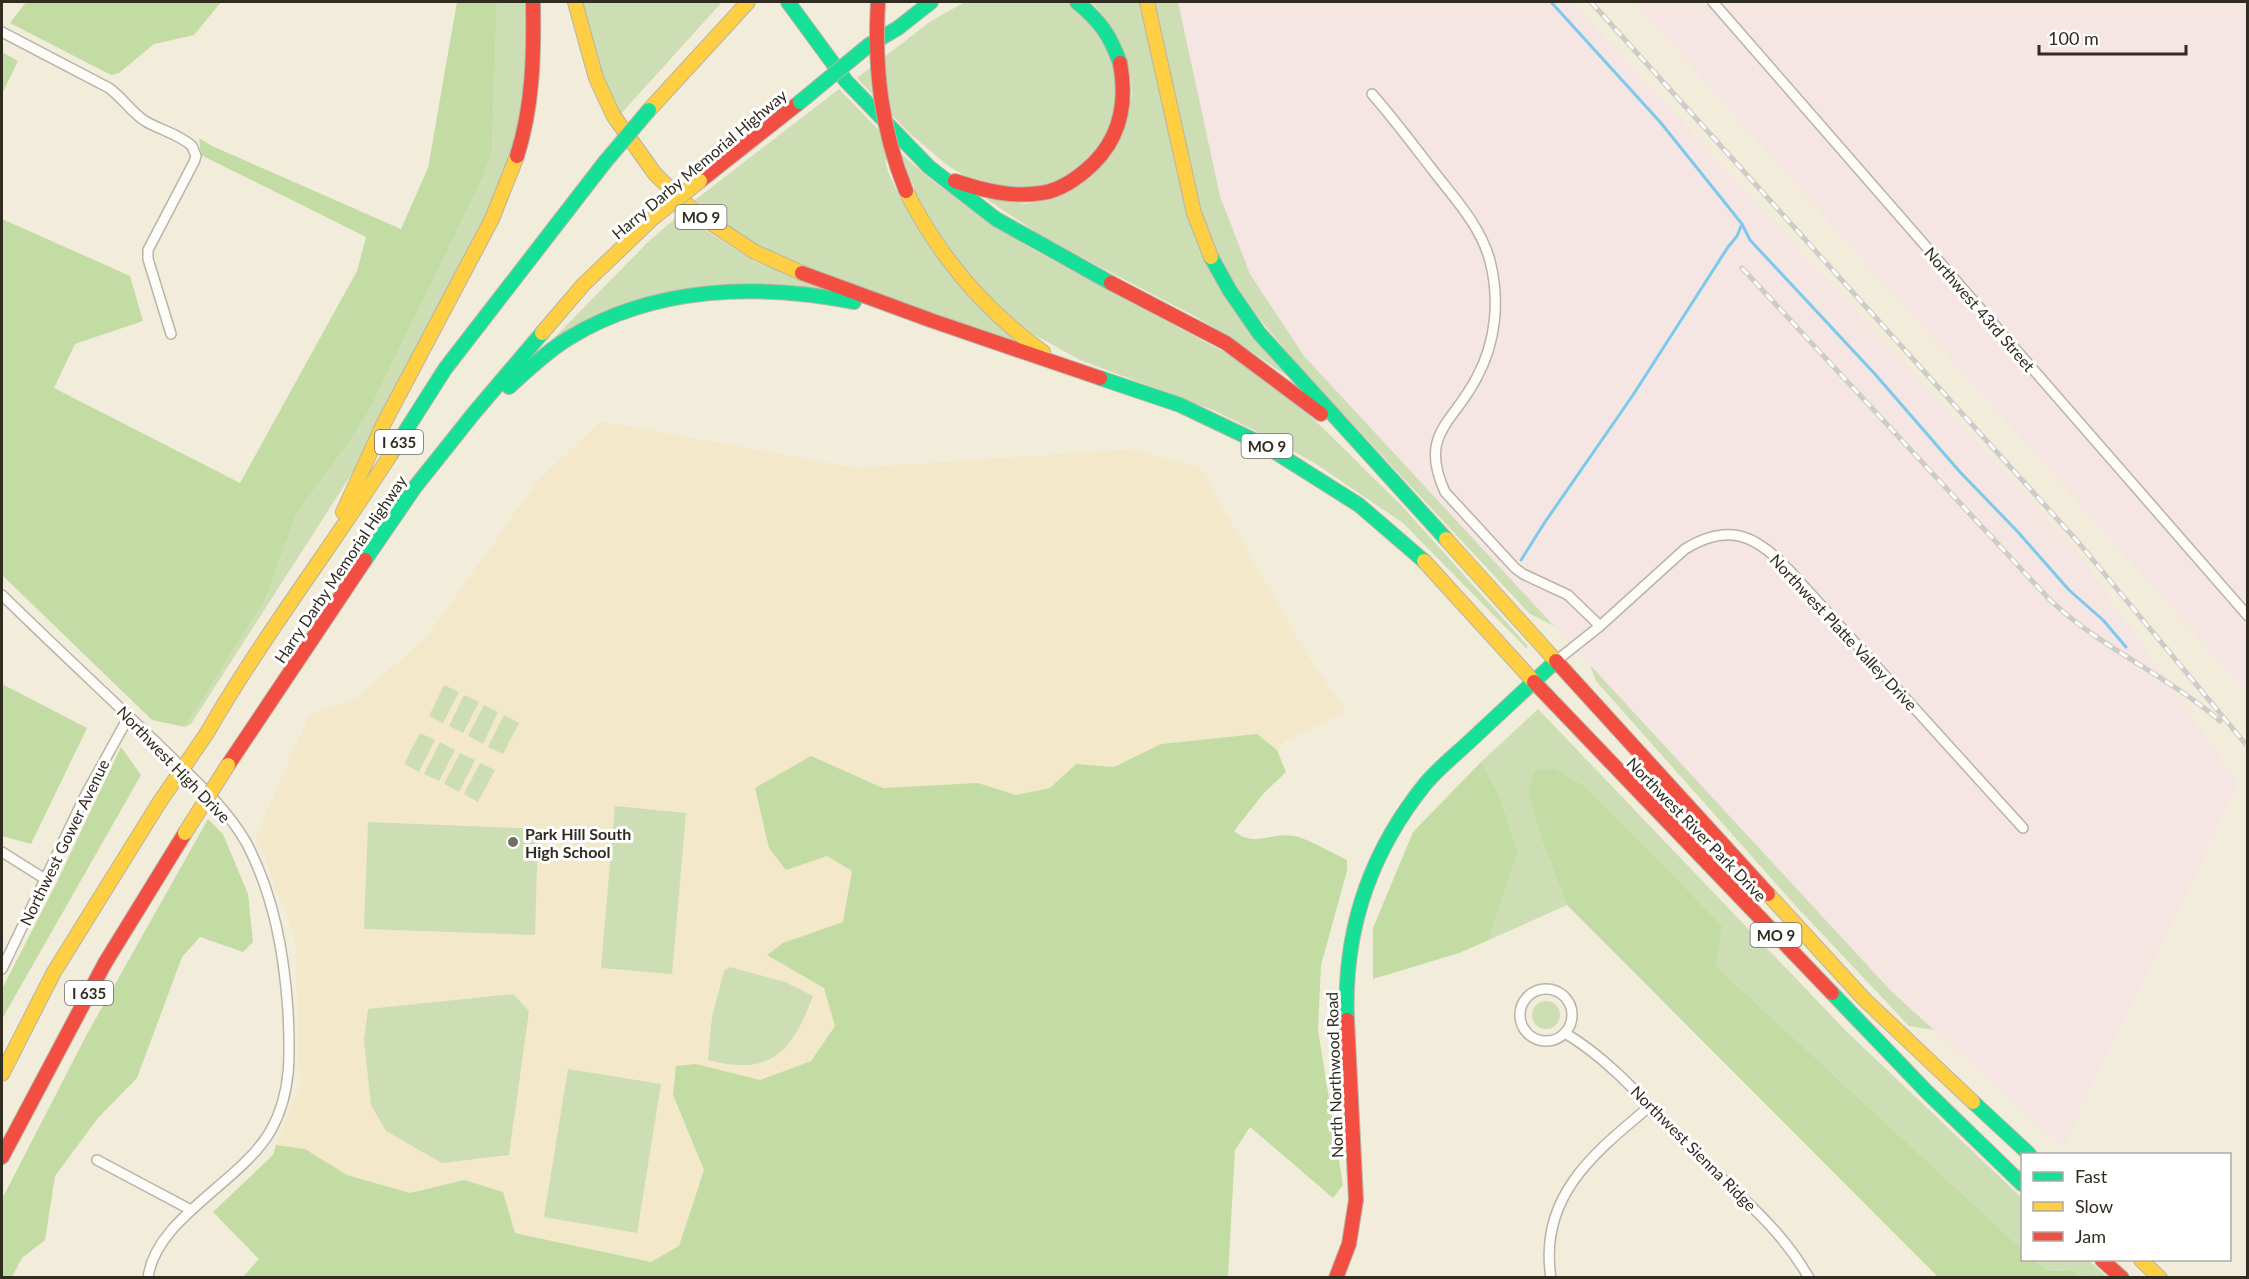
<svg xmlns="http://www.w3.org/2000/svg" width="2249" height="1279" viewBox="0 0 2249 1279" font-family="Lato,sans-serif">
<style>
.industrial{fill:#f5e5e3}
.built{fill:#f3e8ca}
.green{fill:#cddeb4}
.forest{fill:#c3dca4}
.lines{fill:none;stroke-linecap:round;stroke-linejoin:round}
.stream{stroke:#7ccaeb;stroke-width:3}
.street-casing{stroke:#b9b4a7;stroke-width:12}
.fast-casing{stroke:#b9b4a7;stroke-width:16}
.slow-casing{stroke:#b9b4a7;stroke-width:16}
.jam-casing{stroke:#b9b4a7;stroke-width:16}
.street{stroke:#fdfcf9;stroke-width:9}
.fast{stroke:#16e098;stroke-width:14}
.slow{stroke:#ffcf43;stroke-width:14}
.jam{stroke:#f24e42;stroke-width:14}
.rail-casing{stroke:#cdccc7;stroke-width:5}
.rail{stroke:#fff;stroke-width:3;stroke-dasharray:9;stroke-linecap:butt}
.fast-bridge-casing{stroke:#b9b4a7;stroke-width:16;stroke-linecap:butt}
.slow-bridge-casing{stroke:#b9b4a7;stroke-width:16;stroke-linecap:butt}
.jam-bridge-casing{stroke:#b9b4a7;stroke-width:16;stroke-linecap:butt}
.fast-bridge{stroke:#16e098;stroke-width:14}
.slow-bridge{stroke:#ffcf43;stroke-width:14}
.jam-bridge{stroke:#f24e42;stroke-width:14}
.poi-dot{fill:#756f61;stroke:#fff;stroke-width:2}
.labels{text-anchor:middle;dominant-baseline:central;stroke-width:6;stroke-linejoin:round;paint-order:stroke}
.shield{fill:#fff;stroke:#6f6b63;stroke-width:1.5}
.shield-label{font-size:15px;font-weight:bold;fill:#312c20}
.street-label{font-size:16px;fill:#312c20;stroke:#fff}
.poi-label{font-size:16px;font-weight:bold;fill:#312c20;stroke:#fff;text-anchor:start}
</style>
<rect width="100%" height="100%" fill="#f2ecda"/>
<path class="industrial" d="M1178 2H1572L2078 553 2239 784 2063 1147 1891 991 1304 356 1250 274 1220 196Z
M1634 2H2247V693Z"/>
<path class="built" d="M600 421 855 468 1135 449 1200 468 1309 658 1347 712 1288 739 1277 750 1256 734 1161 744 1114 767 1076 764 1050 788 1016 795 978 783 883 788 811 756 827 856 852 871 843 923 783 943 824 988 835 1026 811 1061 759 1080 697 1064 673 1096 704 1170 679 1246 651 1262 515 1232 464 1180 410 1193 347 1175 304 1149 276 1145 300 1085 295 937 256 836 310 714 356 698 426 638 536 483Z"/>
<path class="green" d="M497 2H529V62L509 171 360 461 191 724 185 727 265 600 297 513 345 448 368 413 482 180 492 150Z
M580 2H722L619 116 606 93Z
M965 2H1066L1084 13 1112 56 1118 100 1108 136 1085 166 1053 184 1018 190 966 177 947 165 909 133 857 78 931 21Z
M1090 2H1141L1190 215 1287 376 1234 340 1198 318 1043 237 985 198 1026 204 1047 200 1066 193 1132 97C1132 62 1117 25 1090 2Z
M1154 2H1178L1220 196 1250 274 1304 356 1554 626 1530 614 1303 371 1247 304 1220 261 1202 213Z
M839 89 905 157 929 178 972 210 1032 249 1228 354 1301 408 1326 431 1401 505 1527 645V649L1403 523 1316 464 1274 440 1213 410 1080 360 1033 334 1012 318 972 280 954 259 922 213 917 202 913 184 908 176 885 160C888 176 899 195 907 209 939 266 973 304 1023 344L1022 347 775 256 725 228 691 203Z
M683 212 708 232 756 262 836 293 725 285 550 342 649 241Z
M1590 665 1891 991 1934 1030 1909 1026 1793 903 1596 681Z
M444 685 459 692 443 723 429 716Z
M464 695 479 702 463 733 449 726Z
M484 705 498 712 483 744 468 736Z
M1538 709 1847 1032 2022 1198V1249L1716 966 1542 841 1567 905 1489 940 1518 852 1500 796 1481 762Z
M504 715 519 723 503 754 488 747Z
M420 733 435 740 419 772 404 764Z
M440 742 455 750 439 781 424 774Z
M460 753 475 760 459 792 444 784Z
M480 763 495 770 478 802 464 794Z
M615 806 686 813 672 974 601 968Z
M368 822 538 829 535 935 364 929Z
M730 967 785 982 813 996C792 1051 772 1077 708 1060L712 1017 724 971Z
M513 994 529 1011 509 1155 442 1163 386 1131 371 1105 364 1040 368 1009Z
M1532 1015a14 14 0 1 1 28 0a14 14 0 1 1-28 0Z
M568 1069 661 1084 637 1233 544 1217Z
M2034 1260H2088L2107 1277H2082L2074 1270 2047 1271Z"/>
<path class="forest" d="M26 2H221L194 35 154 44 119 73 111 75 10 23Z
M457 2H497L492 150 482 180 368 413 345 448 297 513 265 600 185 727 152 720 2 575V219L130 276 143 321 75 344 54 388 240 483 357 271 366 237 201 155 199 138 212 146 401 229 428 168Z
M2 52 18 61 2 94Z
M2 684 87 728 31 844 2 836Z
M1257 734 1277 750 1286 772 1263 794 1234 831C1253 848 1272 832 1294 836 1307 838 1334 854 1347 860V871L1321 965 1318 1030 1343 1185 1333 1198 1250 1127 1235 1150 1228 1277H243L259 1259 213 1212 273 1155 276 1145 305 1149 347 1175 410 1193 464 1180 503 1192 515 1233 651 1262 679 1246 704 1170 673 1095 676 1066 696 1064 760 1080 811 1061 835 1026 824 988 767 955 783 943 843 922 852 871 827 856 786 870 769 848 755 788 811 756 883 788 978 783 1016 795 1050 788 1076 764 1114 767 1161 744Z
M121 747 141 775 2 1019V989L57 882Z
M1481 762 1500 796 1518 852 1489 940 1459 953 1373 979V928L1413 832Z
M1555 769 1587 788 1722 926 1716 966 2022 1249V1260H2034L2047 1271 2074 1270 2082 1277H1938L1567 905 1542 841 1528 789 1535 770Z
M208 819 223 834 248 894 253 942 243 952 200 937 182 957 137 1078 98 1118 55 1176 45 1240 22 1258 12 1277H2V1199L87 1034Z"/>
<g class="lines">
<path class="stream" d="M1551 2 1661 123 1742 224 1750 240 1874 373 1960 472 2018 532 2069 590 2103 620 2126 647
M1521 560 1545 522 1633 395 1728 247 1737 236 1742 224"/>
<defs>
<path id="street" d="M1713 2 2248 616
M2 32 109 88C123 98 131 112 145 121 160 130 179 134 192 146L196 156 194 162 148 250V259L171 334
M1372 94C1394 119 1414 146 1435 173 1456 200 1481 227 1490 261 1500 300 1496 342 1477 377 1454 423 1418 433 1445 492L1515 568 1523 574 1568 595 1600 626
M2 595C54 646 107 695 160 746 190 776 226 806 247 844 274 896 284 953 288 1011 290 1052 292 1093 271 1130 242 1182 155 1218 148 1278
M1556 661 1600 626 1685 549C1731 521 1758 537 1791 572L2023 828
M2 852 45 879
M2 969 85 796 129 716
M1520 1015a26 26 0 1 1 52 0a26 26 0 1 1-52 0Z
M1565 1033C1615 1063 1651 1109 1692 1150 1734 1192 1779 1225 1809 1278
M97 1160 191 1210
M1551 1278C1538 1197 1594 1153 1649 1107"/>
<path id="fast" d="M788 2 846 81 929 167 996 219 1111 283
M1077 2C1100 21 1110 35 1120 63
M869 45 898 28 931 2
M1211 257 1230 291 1259 333 1446 539
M1100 378 1180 405 1264 445 1359 505 1424 561
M509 387C528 370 547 351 569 338 654 286 759 283 854 302
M391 454 445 369 605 162
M365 560 415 487 474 413 542 333
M1832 993 1927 1092 2022 1184
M1347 1020C1343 931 1370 852 1426 783 1439 768 1455 755 1469 742 1498 715 1527 688 1556 661
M1973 1102 2029 1154"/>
<path id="slow" d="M575 2 596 78 613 115 655 174 697 214 755 252 802 273
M1147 2 1194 213 1211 257
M649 110 748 2
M906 191C939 257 983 309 1043 352
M542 333 583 285 653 218
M343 512 383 425 492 219 517 156
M1446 539 1556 661
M1424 561 1534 682
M207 733C263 636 331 548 391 454
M1768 894 1864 999 1973 1102
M2 1074 54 972 159 803
M2141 1260 2160 1278"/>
<path id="jam" d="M517 156C533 106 534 54 533 2
M700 181 800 102
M955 181C982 190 1012 198 1041 193 1058 191 1073 181 1085 171 1119 143 1128 105 1120 63
M802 273 933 321 1100 378
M1111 283 1226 343 1321 414
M1556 661 1768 894
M1534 682 1832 993
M228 765 365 560
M2 1157 105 963 185 833
M2102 1260 2122 1278
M1336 1278 1349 1244 1356 1200 1347 1020"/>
</defs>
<use href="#street" class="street-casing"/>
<use href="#fast" class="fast-casing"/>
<use href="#slow" class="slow-casing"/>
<use href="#jam" class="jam-casing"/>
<use href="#street" class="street"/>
<use href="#fast" class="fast"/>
<use href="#slow" class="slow"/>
<use href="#jam" class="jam"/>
<defs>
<path id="rail" d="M1591 2 2078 542 2248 747
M1742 268 2049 599C2100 648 2167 675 2220 721"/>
</defs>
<use href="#rail" class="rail-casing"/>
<use href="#rail" class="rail"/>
<defs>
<path id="fast-bridge" d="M800 102 869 45
M605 162 649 110"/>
<path id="slow-bridge" d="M653 218 700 181
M159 803 207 733
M185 833 228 765"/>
<path id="jam-bridge" d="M878 2C874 68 881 129 906 191"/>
</defs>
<use href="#fast-bridge" class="fast-bridge-casing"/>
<use href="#slow-bridge" class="slow-bridge-casing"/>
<use href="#jam-bridge" class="jam-bridge-casing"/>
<use href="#fast-bridge" class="fast-bridge"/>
<use href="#slow-bridge" class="slow-bridge"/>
<use href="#jam-bridge" class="jam-bridge"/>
</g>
<circle class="poi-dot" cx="513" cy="842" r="6"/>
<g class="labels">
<g class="shield">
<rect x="675.5" y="205" width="51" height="24" rx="4.5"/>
<rect x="375" y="430" width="48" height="24" rx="4.5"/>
<rect x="1241.5" y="434" width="51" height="24" rx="4.5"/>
<rect x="1750.5" y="923" width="51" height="24" rx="4.5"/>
<rect x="65" y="981" width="48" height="24" rx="4.5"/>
</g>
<g class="shield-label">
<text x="701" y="217">MO 9</text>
<text x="399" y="442">I 635</text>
<text x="1267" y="446">MO 9</text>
<text x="1776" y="935">MO 9</text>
<text x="89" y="993">I 635</text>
</g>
<g class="street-label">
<text transform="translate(699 164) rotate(-40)">Harry Darby Memorial Highway</text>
<text transform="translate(1980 309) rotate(49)">Northwest 43rd Street</text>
<text transform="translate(340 569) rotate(-56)">Harry Darby Memorial Highway</text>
<text transform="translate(1844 632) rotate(47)">Northwest Platte Valley Drive</text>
<text transform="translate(174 764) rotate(46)">Northwest High Drive</text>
<text transform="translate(1697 829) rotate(46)">Northwest River Park Drive</text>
<text transform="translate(64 842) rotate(-64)">Northwest Gower Avenue</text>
<text transform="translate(1334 1075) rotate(-92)">North Northwood Road</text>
<text transform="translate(1694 1148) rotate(45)">Northwest Sienna Ridge</text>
</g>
<g class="poi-label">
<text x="525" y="833">Park Hill South<tspan x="525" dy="18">High School</tspan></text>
</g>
</g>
<rect width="2249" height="1279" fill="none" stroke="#312c20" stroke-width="6"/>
<rect x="2021" y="1153" width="210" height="108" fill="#ffffff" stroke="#adaba6" stroke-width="1.5"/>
<rect x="2033" y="1172" width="30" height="9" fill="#16e098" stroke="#adaba6" stroke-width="1.5"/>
<text x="2075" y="1183" font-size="18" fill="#312c20">Fast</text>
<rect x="2033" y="1202" width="30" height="9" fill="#ffcf43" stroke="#adaba6" stroke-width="1.5"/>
<text x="2075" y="1213" font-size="18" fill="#312c20">Slow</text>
<rect x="2033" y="1232" width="30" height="9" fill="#f24e42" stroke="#adaba6" stroke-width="1.5"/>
<text x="2075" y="1243" font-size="18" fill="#312c20">Jam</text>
<path d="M2039 45v9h147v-9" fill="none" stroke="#312c20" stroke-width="3"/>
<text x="2048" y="45" font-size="18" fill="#312c20" stroke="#ffffff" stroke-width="4.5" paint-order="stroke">100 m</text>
</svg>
